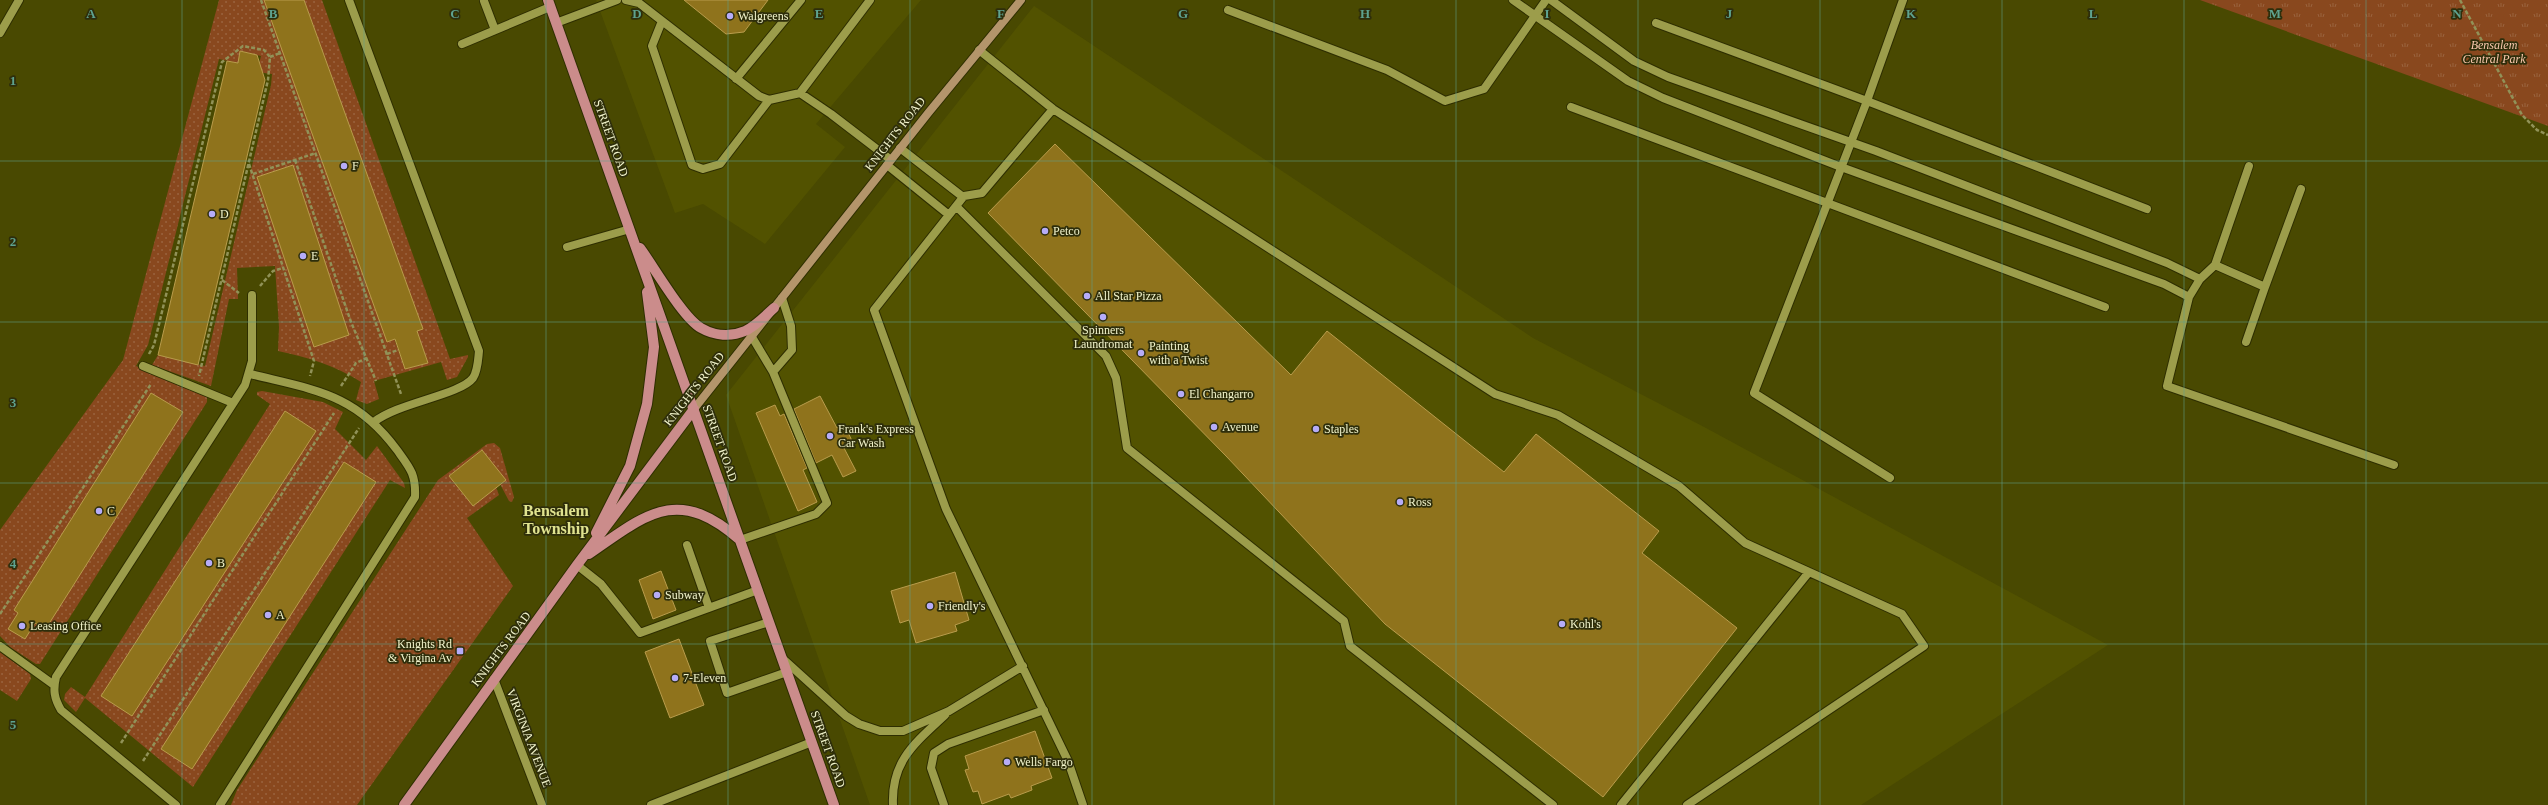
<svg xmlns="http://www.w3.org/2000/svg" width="2548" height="805" viewBox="0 0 2548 805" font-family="Georgia,serif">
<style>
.built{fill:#525200}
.grass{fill:url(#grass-dots)}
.park{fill:url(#park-tufts)}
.building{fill:#8f731c;stroke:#b99c4c}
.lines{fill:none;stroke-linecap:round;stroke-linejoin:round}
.service-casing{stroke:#2e2e00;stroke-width:10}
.minor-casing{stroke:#2e2e00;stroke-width:10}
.secondary-casing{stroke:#2e2e00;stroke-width:10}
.primary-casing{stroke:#2e2e00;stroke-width:12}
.path{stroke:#919258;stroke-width:2.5;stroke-dasharray:4 2;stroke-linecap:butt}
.service{stroke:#9c9d4b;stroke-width:8}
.minor{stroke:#9c9d4b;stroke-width:8}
.secondary{stroke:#b4956b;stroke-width:8}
.primary{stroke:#cb8c8b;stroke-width:10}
.grid{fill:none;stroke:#5ea28f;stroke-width:1;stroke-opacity:0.55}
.poi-dot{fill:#b6acf8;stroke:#2e2e0b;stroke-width:1.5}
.labels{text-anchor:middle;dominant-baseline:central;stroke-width:3.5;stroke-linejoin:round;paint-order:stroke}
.poi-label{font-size:12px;fill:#f2f4cc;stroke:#2e2e0b;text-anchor:start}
.park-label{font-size:12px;font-style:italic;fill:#fbc9ae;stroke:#2e2e0b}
.street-label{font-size:12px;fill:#f2f4cc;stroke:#2e2e0b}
.district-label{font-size:16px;font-weight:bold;fill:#e0e38f;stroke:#2e2e0b}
.grid-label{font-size:13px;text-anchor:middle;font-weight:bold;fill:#5ea28f;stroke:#2e2e0b;stroke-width:3.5;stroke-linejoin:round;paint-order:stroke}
</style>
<defs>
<pattern id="grass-dots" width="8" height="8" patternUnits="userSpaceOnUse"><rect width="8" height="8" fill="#89481e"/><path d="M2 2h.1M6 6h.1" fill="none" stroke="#9a633e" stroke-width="1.8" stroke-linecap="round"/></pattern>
<pattern id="park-tufts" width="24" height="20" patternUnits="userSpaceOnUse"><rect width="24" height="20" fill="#89481e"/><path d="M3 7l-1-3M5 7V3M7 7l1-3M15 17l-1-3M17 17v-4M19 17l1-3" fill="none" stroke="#9a633e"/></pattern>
</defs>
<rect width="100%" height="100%" fill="#494901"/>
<path class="built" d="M596 0H921L816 124 845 147 765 244 703 204 675 213Z
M1034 6 1533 338 1706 428 2108 645 1861 805H870L726 395Z"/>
<path class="grass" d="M219 0H273L405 369 428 363 417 331 422 329 304 0H322L450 359 468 355V357L457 377 447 380 441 362 374 381 379 399 367 404 356 400 361 382C336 366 308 357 278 351L279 327 275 266 237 268 238 299H229L211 386 152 365 158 355 205 366 271 85 272 74 257 72 261 56 241 51 238 63 219 59 148 345 136 366 207 397V402L40 664H36L10 647 0 636V530L123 360Z
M262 391 323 402 343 412 335 429 366 460 377 446 404 483 405 488 390 480 193 787 85 698 76 712 64 700 65 694 71 687 85 697 270 404 257 395V392Z
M494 443 500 448 514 497 512 502 509 501 482 450 449 476 473 506 496 487 499 495 467 518 513 586 357 805H231L237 790 438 480 487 444Z
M0 652 30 674 31 679 17 701 0 690Z"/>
<path class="park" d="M2200 0H2548V126Z"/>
<path class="building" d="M264 0H304L423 329 417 331 428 363 405 369 395 339 387 342Z
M684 0H768L744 32 726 34Z
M240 51 257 55 265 80 198 365 158 355 227 61 238 63Z
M1055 144 1291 375 1327 331 1504 472 1536 434 1659 531 1642 553 1737 628 1603 797 1385 624 1226 456 988 213Z
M293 165 349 335 314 347 257 177Z
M151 393 183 412 45 630 35 623 25 639 8 629 18 613 14 610Z
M820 396 837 428 844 424 853 443 844 448 856 471 843 477 832 455 816 463 794 409Z
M775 405 780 416 784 414 807 468 803 470 817 502 798 511 756 413Z
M285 411 316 431 132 716 101 696Z
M482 450 506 480 473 506 449 476Z
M344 462 376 482 192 769 161 749Z
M661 571 676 610 653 619 639 580Z
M955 572 969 620 955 625 957 631 916 643 909 620 900 623 891 591Z
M679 639 704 705 670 718 645 652Z
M1035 731 1052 778 1031 786 1032 790 1011 798 1009 794 982 804 978 791 973 792 965 770 969 769 965 756Z"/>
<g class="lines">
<defs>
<path id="service" d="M626 0 639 3 759 96 769 100 800 93 831 114 891 160
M484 1 495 30
M662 21 652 46 692 165 703 169 720 164 769 100
M556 23 617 0
M462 44 550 7
M979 50 1053 109 1495 394 1558 415 1679 486 1745 543 1902 614 1924 646 1687 805
M736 79 801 0
M800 93 870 0
M1053 109 982 193 964 196 874 310 946 509 1068 761 1083 805
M900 148 963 197
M887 165 949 215
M956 206 1106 356 1116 378 1127 448 1344 621 1350 646 1553 805
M567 247 630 229
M773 372 792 350 791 326 782 298
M740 540 816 514 827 503 773 372 752 337
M687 545 709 608
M577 565 601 584 640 633 758 590
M769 622 710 641 727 693 787 672
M782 658 846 716 859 724 880 731H903L949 711 1023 666
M651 805 812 742
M893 805C891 761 915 743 945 715
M944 805 931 768 934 753 948 744 1044 710
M1621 805 1809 572"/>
<path id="minor" d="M349 0 479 351C478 360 478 370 473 378 460 395 397 403 374 422
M1513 0 1628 81 1663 98 1841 167 2164 284 2189 297
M1551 0 1634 61 1668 77 1876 151 2167 263 2200 279
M1228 10 1387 70 1445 101 1484 89 1546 0
M1656 23 1867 101 2147 209
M0 33 19 0
M1571 107 2105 307
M2249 166 2215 265 2200 279 2189 297 2167 386 2394 465
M2215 265 2265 287 2301 189
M2246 342 2265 287
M143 366 233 403
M1890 478 1754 393 1867 101 1903 0
M0 646 54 685
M494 679 542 805
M176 805 61 710C54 698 53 690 56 677L245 385 252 361V295
M220 805 415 497C416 474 410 468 397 450 355 393 314 390 250 374"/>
<path id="secondary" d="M694 409 929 112 1021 0"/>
<path id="primary" d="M548 0 834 805
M640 248C654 267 683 318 701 328 715 336 731 337 745 331 756 326 766 315 774 308
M596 533 630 466 647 404 654 347 647 292
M589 554C647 514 677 485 740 540
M404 805 577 565 694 409"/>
</defs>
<use href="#service" class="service-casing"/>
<use href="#minor" class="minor-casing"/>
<use href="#secondary" class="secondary-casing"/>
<use href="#primary" class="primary-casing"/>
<path class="path" d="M261 0 401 394
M2460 0 2522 115 2537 130 2548 135
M270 57 280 53
M295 160 351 322 376 381
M249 164 314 361 310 376
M253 174 316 153
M222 280 239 293
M260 286 273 271 283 268
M149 354 154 345 222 62 243 46 264 50 270 57 268 80 199 376
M387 354 398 350
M341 386 356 363 367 358
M0 614 151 384
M121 743 334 413
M143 761 359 428"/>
<use href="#service" class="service"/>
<use href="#minor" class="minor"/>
<use href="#secondary" class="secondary"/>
<use href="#primary" class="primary"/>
</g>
<path class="grid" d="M182 0V805M364 0V805M546 0V805M728 0V805M910 0V805M1092 0V805M1274 0V805M1456 0V805M1638 0V805M1820 0V805M2002 0V805M2184 0V805M2366 0V805M0 161H2548M0 322H2548M0 483H2548M0 644H2548"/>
<g class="poi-dot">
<circle cx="730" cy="16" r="4"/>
<circle cx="344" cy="166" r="4"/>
<circle cx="212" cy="214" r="4"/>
<circle cx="1045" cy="231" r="4"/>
<circle cx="303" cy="256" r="4"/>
<circle cx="1087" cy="296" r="4"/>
<circle cx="1103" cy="317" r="4"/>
<circle cx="1141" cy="353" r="4"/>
<circle cx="1181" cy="394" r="4"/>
<circle cx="1214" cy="427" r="4"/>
<circle cx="1316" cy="429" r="4"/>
<circle cx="830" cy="436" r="4"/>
<circle cx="1400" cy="502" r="4"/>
<circle cx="99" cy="511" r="4"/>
<circle cx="209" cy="563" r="4"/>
<circle cx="657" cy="595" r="4"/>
<circle cx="930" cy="606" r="4"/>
<circle cx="268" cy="615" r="4"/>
<circle cx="1562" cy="624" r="4"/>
<circle cx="22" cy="626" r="4"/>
<rect x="456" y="647" width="8" height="8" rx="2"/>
<circle cx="675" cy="678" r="4"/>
<circle cx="1007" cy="762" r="4"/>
</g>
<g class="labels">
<g class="poi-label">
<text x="738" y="16">Walgreens</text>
<text x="352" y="166">F</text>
<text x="220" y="214">D</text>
<text x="1053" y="231">Petco</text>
<text x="311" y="256">E</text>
<text x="1095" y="296">All Star Pizza</text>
<text x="1103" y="330" text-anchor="middle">Spinners<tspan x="1103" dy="14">Laundromat</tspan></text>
<text x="1149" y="346">Painting<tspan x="1149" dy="14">with a Twist</tspan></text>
<text x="1189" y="394">El Changarro</text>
<text x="1222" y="427">Avenue</text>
<text x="838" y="429">Frank's Express<tspan x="838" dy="14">Car Wash</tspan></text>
<text x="1324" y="429">Staples</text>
<text x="1408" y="502">Ross</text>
<text x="107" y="511">C</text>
<text x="217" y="563">B</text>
<text x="665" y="595">Subway</text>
<text x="938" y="606">Friendly's</text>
<text x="276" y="615">A</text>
<text x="1570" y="624">Kohl's</text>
<text x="30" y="626">Leasing Office</text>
<text x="452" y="644" text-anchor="end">Knights Rd<tspan x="452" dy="14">&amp; Virgina Av</tspan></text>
<text x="683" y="678">7-Eleven</text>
<text x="1015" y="762">Wells Fargo</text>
</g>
<g class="park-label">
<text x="2494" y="45">Bensalem<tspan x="2494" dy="14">Central Park</tspan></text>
</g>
<g class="street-label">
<text transform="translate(895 134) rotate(-52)">KNIGHTS ROAD</text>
<text transform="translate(611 138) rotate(70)">STREET ROAD</text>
<text transform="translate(694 389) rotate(-52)">KNIGHTS ROAD</text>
<text transform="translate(720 443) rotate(70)">STREET ROAD</text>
<text transform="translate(501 649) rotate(-53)">KNIGHTS ROAD</text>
<text transform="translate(529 738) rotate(69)">VIRGINIA AVENUE</text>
<text transform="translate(828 749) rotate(70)">STREET ROAD</text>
</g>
<g class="district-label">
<text x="556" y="510">Bensalem<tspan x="556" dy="18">Township</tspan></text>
</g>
</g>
<g class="grid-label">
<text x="91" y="18">A</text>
<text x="273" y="18">B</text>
<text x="455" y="18">C</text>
<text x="637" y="18">D</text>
<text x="819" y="18">E</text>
<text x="1001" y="18">F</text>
<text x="1183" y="18">G</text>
<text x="1365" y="18">H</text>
<text x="1547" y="18">I</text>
<text x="1729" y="18">J</text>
<text x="1911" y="18">K</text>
<text x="2093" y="18">L</text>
<text x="2275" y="18">M</text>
<text x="2457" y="18">N</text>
<text x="13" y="85">1</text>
<text x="13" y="246">2</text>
<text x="13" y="407">3</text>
<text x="13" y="568">4</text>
<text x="13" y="729">5</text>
</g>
</svg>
